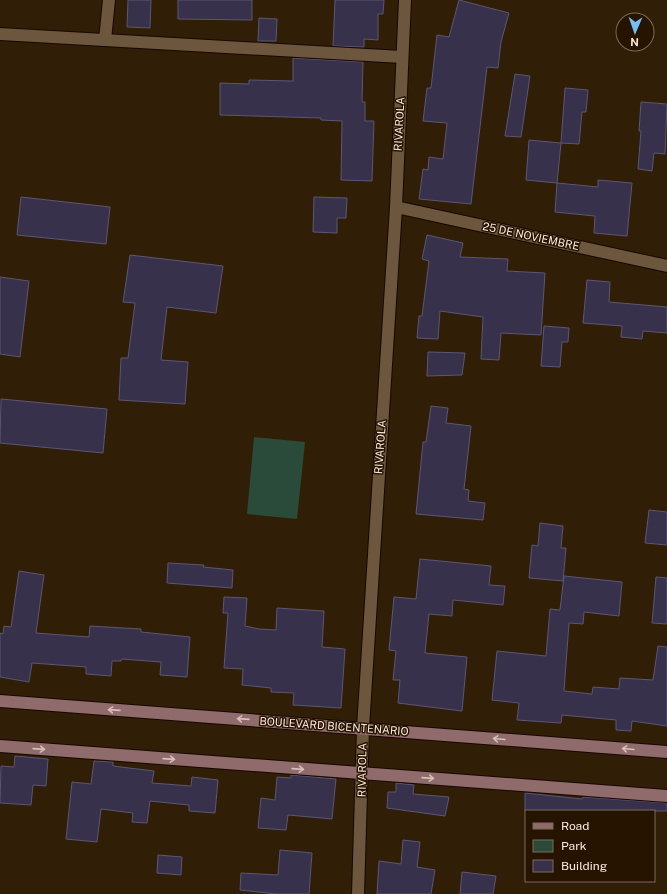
<svg xmlns="http://www.w3.org/2000/svg" width="667" height="894" viewBox="0 0 667 894" font-family="'Public Sans',sans-serif">
<style>
.green{fill:#2a4b39}
.building{fill:#37314c;stroke:#5b5673}
.lines{fill:none;stroke-linecap:round;stroke-linejoin:round}
.street-casing{stroke:#180700;stroke-width:14}
.secondary-casing{stroke:#180700;stroke-width:14}
.street{stroke:#6c563d;stroke-width:12}
.secondary{stroke:#8f6b6c;stroke-width:12}
.oneway{stroke:#d5bfb6}
.labels{text-anchor:middle;dominant-baseline:central;stroke-width:3;stroke-linejoin:round;paint-order:stroke}
.street-label{font-size:11px;fill:#faecde;stroke:#271400}
</style>
<rect width="100%" height="100%" fill="#311e06"/>
<path class="green" d="M254 437 305 442 297 519 247 514Z"/>
<path class="building" d="M128 0H151L150 28 127 27Z
M178 0H252V20L178 19Z
M335 0H384L383 14H378V40L364 39V47L333 46Z
M459 0 509 13 501 42 498 68 487 67 471 204 419 199 423 169 428 170 429 157 443 159 447 123 423 121 427 88H431L437 35 449 37Z
M259 18 277 19 276 41H258Z
M293 58 363 62 362 102H365V121H374L372 181 341 180 342 121 321 120V118L220 115V83L249 84V80L293 81Z
M515 74 530 76 521 137 505 136Z
M565 88 588 90 586 112H582L579 144 561 143Z
M641 102 667 104 665 154 654 153 652 171 638 169 641 131H639Z
M529 140 561 143 557 183 526 180Z
M598 180 632 183 627 236 594 233 595 216 555 212 557 183 598 187Z
M21 197 110 207 106 244 17 235Z
M314 197 347 198 346 218H337V233L313 232Z
M427 235 463 243 460 257 508 259 507 271 545 273 541 335 501 333 499 360 481 359 483 317 440 311 438 339 417 338 419 316H422L429 261 422 259Z
M130 255 223 266 216 313 167 307 161 360 188 362 185 404 119 400 121 358H128L135 303 123 302Z
M0 277 29 281 20 357 0 354Z
M587 280 610 282 609 302 667 307V333L643 331 642 339 621 337 622 326 583 323Z
M544 326 569 328 568 342H562L560 367 541 366Z
M428 352 465 353 462 375 427 376Z
M1 399 107 409 103 453 0 443Z
M431 406 448 408 446 423 471 426 464 489 469 490 468 501 485 503 483 520 416 514 423 442H426Z
M649 510 667 512V545L645 543Z
M540 523 563 526 561 548H566L563 581 529 578 532 545 538 546Z
M420 559 491 566 489 585 505 586 503 605 453 600 452 616 429 614 425 653 467 657 462 711 398 703 400 680H393L396 651 389 650 394 597 416 599Z
M168 563 204 565 203 567 233 570 232 588 167 583Z
M19 571 44 575 36 633 89 637 90 626 141 629V632L190 637 187 677 160 675 161 662 122 659 121 661H112L111 676 86 674V667L32 663 29 682 0 677V633L3 634 4 626 11 627Z
M564 576 622 582 619 616 584 612 583 624 569 623 564 691 592 694 593 687 619 689 620 678 653 680 658 646 667 647V726L632 721 631 731 616 730V720L562 715 561 723 517 720 519 703 492 700 497 651 546 656 550 609 560 610Z
M656 577 667 578V624L652 623Z
M224 597 247 598 245 626 259 629 276 630 277 608 324 611 322 647 345 649 341 708 293 705 294 693 271 692V688L242 685 243 669 224 668 228 613H223Z
M15 756 48 759 46 786 33 785 31 805 0 803 1 766 14 767Z
M94 761 113 762V766L154 771 152 783 191 786 192 777 218 780 215 813 189 811V805L150 801 147 823 132 822 133 813 101 809 97 842 66 839 72 782 91 784Z
M291 775 336 779 332 819 288 815 286 830 258 828 261 798 275 800 277 777 291 778Z
M396 783 414 785 413 794 449 797 445 816 387 808 388 792H396Z
M525 793 582 799 583 797 667 803V811H525Z
M403 840 420 842 417 867 435 870 431 894H377L379 861 401 864Z
M280 850 312 853 309 894H276L240 890 241 873 278 875Z
M158 855 182 857 181 875 157 873Z
M462 872 496 876 493 894H460Z"/>
<g class="lines">
<defs>
<path id="street" d="M0 34 402 57
M105 40 109 0
M396 207 667 266
M358 894 363 728 396 207 405 0"/>
<path id="secondary" d="M0 701 667 752
M0 746 667 796"/>
</defs>
<use href="#street" class="street-casing"/>
<use href="#secondary" class="secondary-casing"/>
<use href="#street" class="street"/>
<use href="#secondary" class="secondary"/>
</g>
<defs><path id="oneway-shaft" d="M-6 0H5M1.5-3L5.5 0L1.5 3" fill="none" stroke-width="1.6" stroke-linecap="round" stroke-linejoin="round"/></defs>
<g class="oneway">
<use href="#oneway-shaft" transform="translate(114 710) rotate(-176)"/>
<use href="#oneway-shaft" transform="translate(243 719) rotate(-176)"/>
<use href="#oneway-shaft" transform="translate(499 739) rotate(-175)"/>
<use href="#oneway-shaft" transform="translate(39 749) rotate(4)"/>
<use href="#oneway-shaft" transform="translate(628 749) rotate(-175)"/>
<use href="#oneway-shaft" transform="translate(169 759) rotate(4)"/>
<use href="#oneway-shaft" transform="translate(298 769) rotate(4)"/>
<use href="#oneway-shaft" transform="translate(428 778) rotate(4)"/>
</g>
<g class="labels">
<g class="street-label">
<text transform="translate(399 124) rotate(-87)">RIVAROLA</text>
<text transform="translate(531 236) rotate(12)">25 DE NOVIEMBRE</text>
<text transform="translate(380 447) rotate(-86)">RIVAROLA</text>
<text transform="translate(334 726) rotate(4)">BOULEVARD BICENTENARIO</text>
<text transform="translate(362 770) rotate(-89)">RIVAROLA</text>
</g>
</g>
<rect x="525" y="810" width="130" height="72" fill="#271400" stroke="#7b6a59"/>
<rect x="533" y="823" width="20" height="6" fill="#8f6b6c" stroke="#7b6a59"/>
<text x="561" y="830" font-size="12" fill="#faecde">Road</text>
<rect x="533" y="840" width="20" height="12" fill="#2a4b39" stroke="#7b6a59"/>
<text x="561" y="850" font-size="12" fill="#faecde">Park</text>
<rect x="533" y="860" width="20" height="12" fill="#37314c" stroke="#7b6a59"/>
<text x="561" y="870" font-size="12" fill="#faecde">Building</text>
<g transform="translate(635 32) rotate(182)"><circle r="19" fill="#271400" stroke="#7b6a59"/>
<path d="M0-3L7 15L0 10L-7 15Z" fill="#71c1f5"/>
<text y="-6" font-size="11" font-weight="bold" text-anchor="middle" fill="#faecde">N</text>
</g>
</svg>
